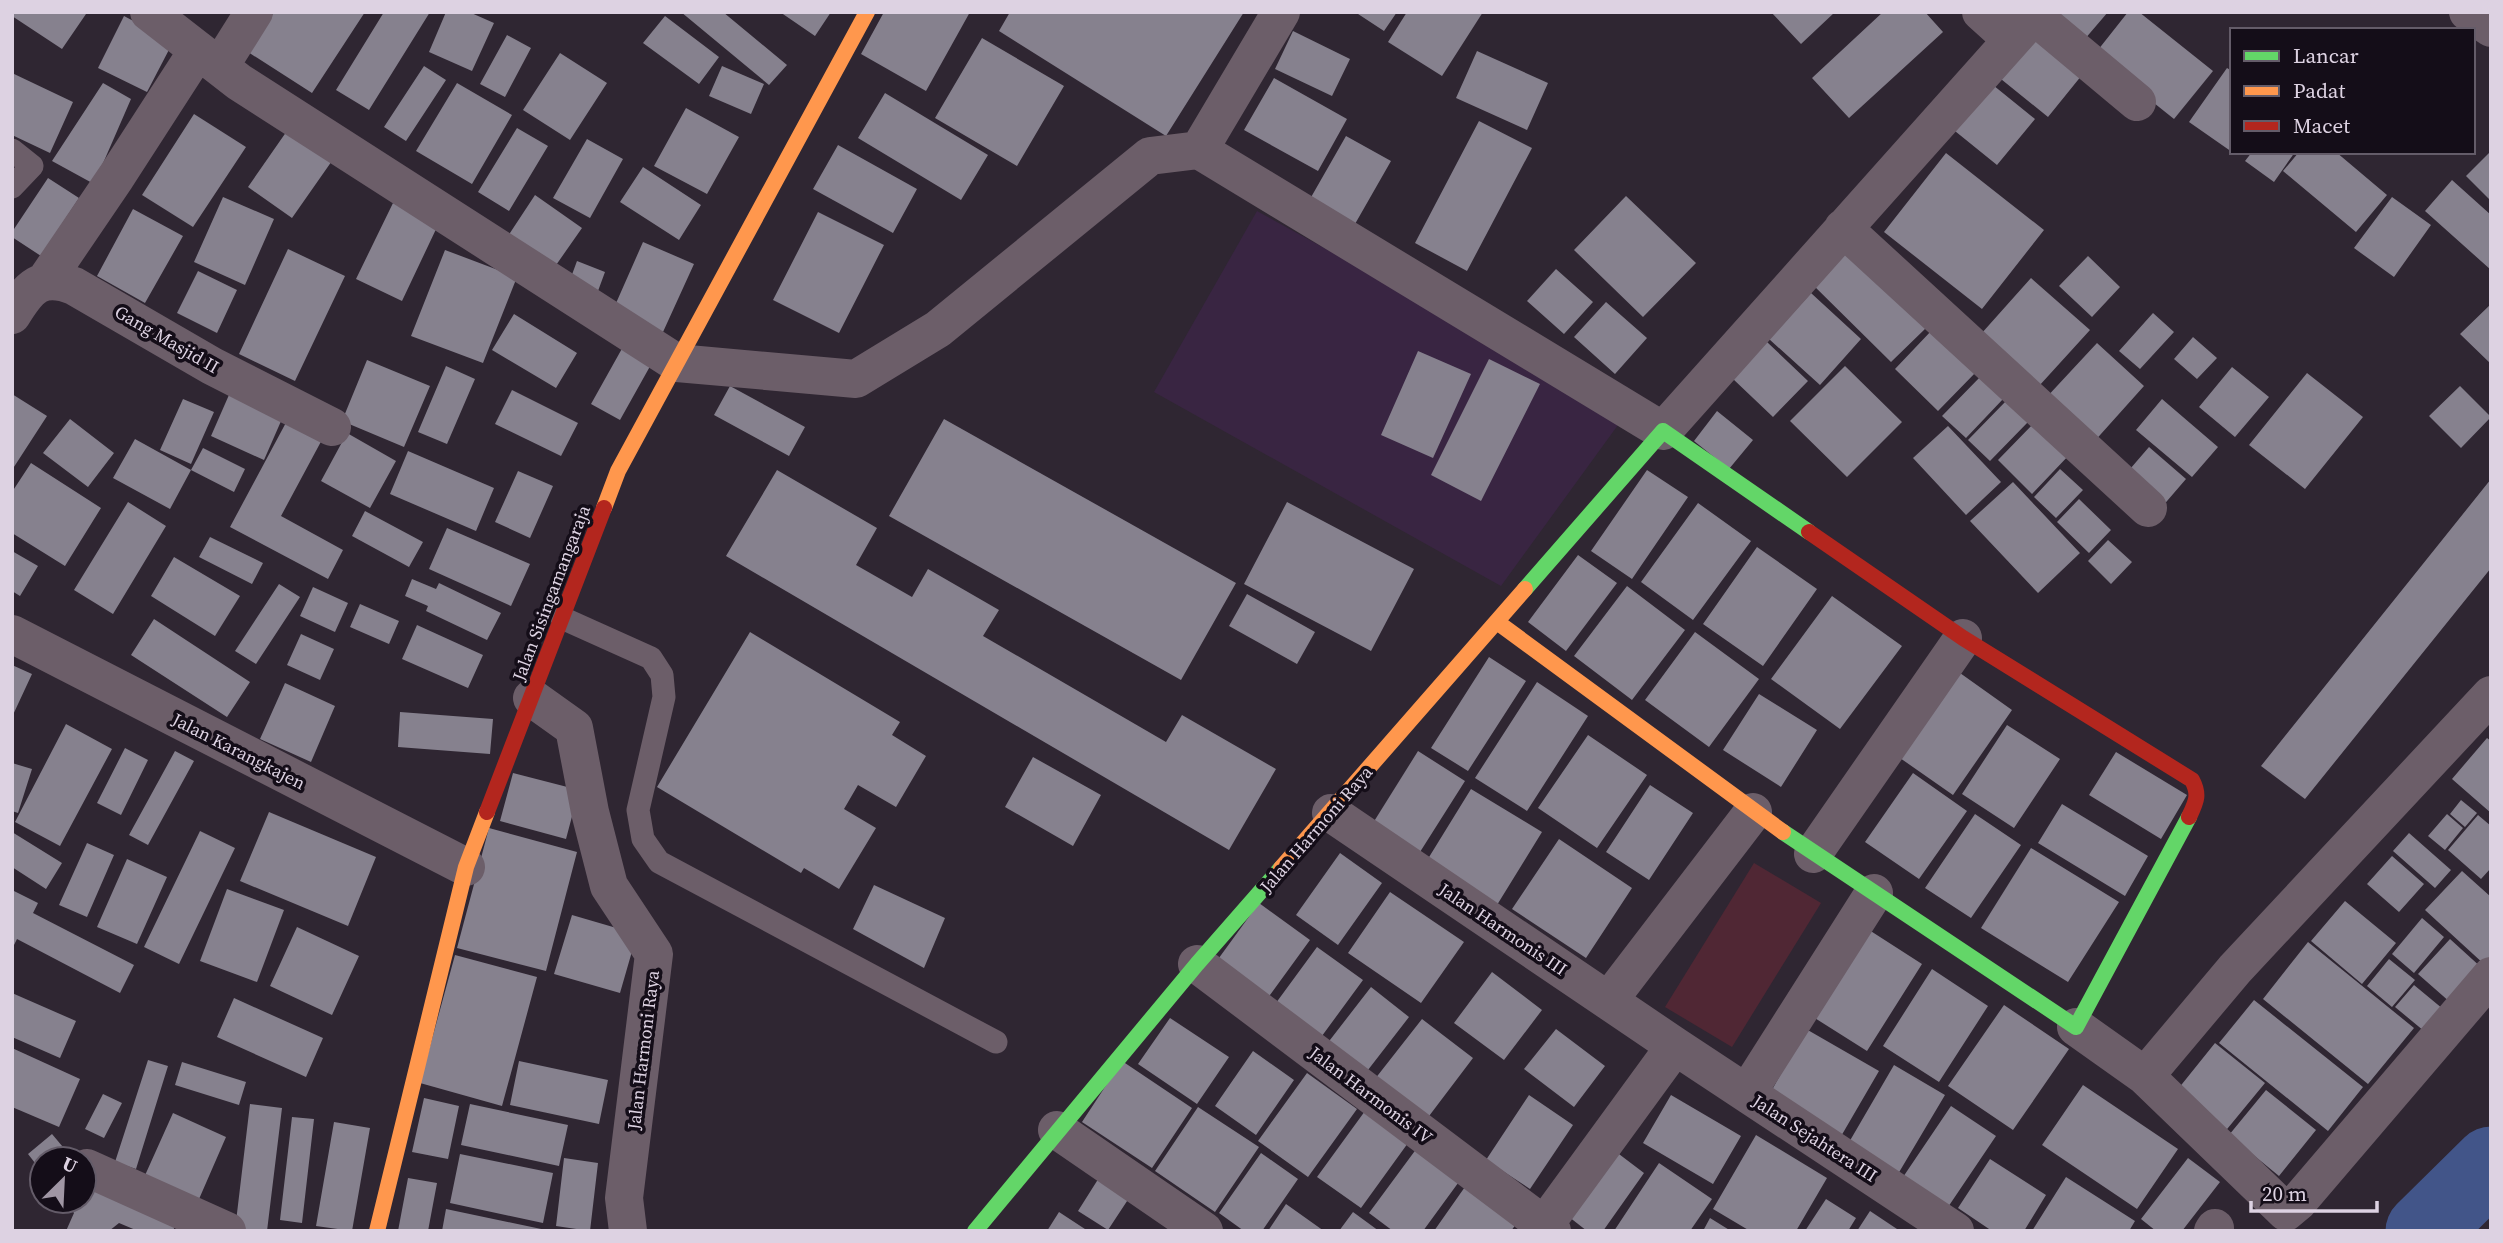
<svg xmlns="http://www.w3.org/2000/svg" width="2503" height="1243" viewBox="0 0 2503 1243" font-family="'Source Serif 4',serif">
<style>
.built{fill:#392542}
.green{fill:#502734}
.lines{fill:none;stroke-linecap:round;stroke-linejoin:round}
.river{stroke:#425589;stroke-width:75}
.building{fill:#86818e}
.lane{stroke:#6c5e69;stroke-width:23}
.street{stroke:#6c5e69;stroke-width:38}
.fast{stroke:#63d668;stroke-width:16}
.slow{stroke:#ff974d;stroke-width:16}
.jam{stroke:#b3261e;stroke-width:16}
.labels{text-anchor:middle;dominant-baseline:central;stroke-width:7;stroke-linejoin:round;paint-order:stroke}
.street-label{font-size:18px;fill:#ddd2e2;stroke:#140d18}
</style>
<rect width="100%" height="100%" fill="#2f2632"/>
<path class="built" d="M1257 211 1626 414 1501 586 1154 392Z"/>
<path class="green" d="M1754 863 1821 903 1732 1047 1665 1007Z"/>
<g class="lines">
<path class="river" d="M2423 1231 2491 1164"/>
</g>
<path class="building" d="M12 12H83L86 14 62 49 12 16Z
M274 12H365L312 93 248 52Z
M384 12H430L369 110 336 90Z
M446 12H469L494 23 472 71 429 52Z
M681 12H723L787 65 769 85Z
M780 12H831L815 36Z
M884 12H970L926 91 861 54Z
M1010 12H1244L1166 136 999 31Z
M1355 12H1397L1384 31Z
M1407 12H1483L1442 76 1388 42Z
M1771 12H1835L1801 44Z
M1883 12H1925L1943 32 1849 118 1812 78Z
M2049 12H2108L2078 47Z
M2128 12H2139L2213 71 2174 119 2094 55Z
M124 16 173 42 147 92 98 68Z
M665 16 719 57 699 84 643 43Z
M1293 31 1350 59 1332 96 1275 69Z
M2030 33 2082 75 2048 117 1996 75Z
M507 35 531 48 505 97 480 84Z
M982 38 1064 86 1017 166 935 118Z
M1477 51 1548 83 1527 130 1456 98Z
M560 53 607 83 570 140 523 110Z
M424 66 446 80 406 141 384 127Z
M722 66 764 84 751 114 709 96Z
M2227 68 2232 71V152L2189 122Z
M12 73 73 102 50 153 12 135Z
M1274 78 1347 119 1318 171 1244 130Z
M1988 81 2035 119 1997 165 1950 127Z
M103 83 131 99 94 184 52 161Z
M457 83 512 115 472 184 416 151Z
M885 93 988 155 961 200 858 138Z
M686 108 739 137 707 194 654 166Z
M194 114 246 147 193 227 142 195Z
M1479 121 1532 148 1467 271 1415 243Z
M289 128 334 158 292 218 248 187Z
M517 128 548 146 509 211 478 192Z
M1346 136 1391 161 1355 224 1310 199Z
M587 139 623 159 590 218 553 198Z
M838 145 917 189 893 233 813 189Z
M2491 151V201L2466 176Z
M2252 152H2295L2274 182 2245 161Z
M2299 152H2336L2387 195 2356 232 2283 171Z
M1946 153 2044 230 1982 309 1884 232Z
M643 167 701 205 679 240 620 202Z
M48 178 79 198 41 256 12 237V232Z
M2452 180 2491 215V270L2425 211Z
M535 195 582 228 554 268 508 236Z
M1626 196 1696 263 1643 317 1574 250Z
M223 197 274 219 245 285 194 262Z
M2392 197 2431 225 2394 277 2354 248Z
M393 203 438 225 402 301 356 279Z
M133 209 183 236 145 303 97 276Z
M818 212 884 245 839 333 773 300Z
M643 242 694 264 663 332 613 310Z
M1842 245 1926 328 1891 362 1807 279Z
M288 249 345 276 295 381 239 354Z
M445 250 517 277 483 363 411 336Z
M2088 256 2120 287 2092 317 2059 286Z
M577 261 605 272 598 291 570 280Z
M1556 269 1593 302 1564 334 1527 301Z
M198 271 237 290 217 333 177 313Z
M2031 278 2090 330 2039 386 1981 334Z
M1811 293 1861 339 1820 385 1769 339Z
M1606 302 1647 338 1615 374 1574 337Z
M2491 304V364L2460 334Z
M2153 313 2174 332 2140 369 2119 351Z
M514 314 577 353 556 388 492 350Z
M1933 329 1977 371 1938 411 1895 369Z
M2193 337 2217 358 2197 379 2174 359Z
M1767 342 1808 381 1773 417 1732 378Z
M2097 343 2144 386 2092 444 2044 400Z
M624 345 653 361 620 420 591 404Z
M1418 351 1471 374 1433 458 1381 435Z
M1489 359 1540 384 1481 501 1431 475Z
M367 360 430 386 404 447 342 421Z
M446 366 475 379 447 444 418 432Z
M1845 366 1902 422 1847 477 1790 421Z
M2232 367 2269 397 2235 437 2199 407Z
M2307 373 2363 417 2305 489 2249 445Z
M1981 376 2004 398 1966 438 1942 416Z
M730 386 805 427 789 456 714 415Z
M2460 386 2491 417 2461 448 2429 416Z
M232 388 285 412 264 460 211 436Z
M512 390 578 423 561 456 495 424Z
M12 394 47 416 12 470Z
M183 399 214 412 191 464 160 450Z
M2162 399 2218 447 2192 477 2136 430Z
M2006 401 2028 422 1990 461 1968 440Z
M1717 411 1753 440 1729 469 1694 441Z
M289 417 324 436 281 516 343 550 328 579 230 527Z
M70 419 114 453 88 487 43 453Z
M944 419 1236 583 1181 680 889 516Z
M2037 420 2071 453 2032 494 1998 460Z
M1948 426 2001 482 1966 515 1913 458Z
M347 433 396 461 370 508 321 481Z
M135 439 191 470 170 509 113 478Z
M2149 447 2186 479 2161 508 2124 476Z
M203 448 245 469 234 492 191 470Z
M408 451 494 488 476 531 390 494Z
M31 463 101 508 65 566 12 533V492Z
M2060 469 2083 490 2056 518 2034 497Z
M777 470 877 528 856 565 912 597 928 569 999 610 983 636 1166 742 1182 715 1276 769 1229 850 726 556Z
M1647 470 1688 497 1632 579 1591 551Z
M518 471 553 486 530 538 495 522Z
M2491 479V568L2305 799 2261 766Z
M2013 482 2080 553 2038 593 1970 521Z
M2079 499 2111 530 2089 553 2057 522Z
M128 502 166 526 113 614 74 590Z
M1287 502 1414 569 1371 651 1244 584Z
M1698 503 1751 541 1693 620 1641 582Z
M365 511 423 542 409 567 352 536Z
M447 528 530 564 511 606 429 569Z
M210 537 263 563 252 584 199 557Z
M2108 540 2132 562 2111 584 2088 561Z
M1757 547 1817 589 1763 666 1703 624Z
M12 551 38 566 20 596 12 591Z
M1578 555 1617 583 1566 651 1528 622Z
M174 557 240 596 215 636 151 596Z
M412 579 436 589 439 583 501 613 487 640 426 611 428 606 405 596Z
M279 584 300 597 256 664 235 651Z
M1627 586 1685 630 1632 700 1574 656Z
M313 587 348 603 335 632 300 616Z
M1247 594 1315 632 1297 664 1229 626Z
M1832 596 1902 646 1840 729 1771 679Z
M360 604 399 621 389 644 350 627Z
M154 619 250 682 227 717 131 655Z
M417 625 483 655 468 688 402 659Z
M750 632 900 722 892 735 926 756 896 807 858 785 844 809 876 828 839 889 804 868 801 873 657 787Z
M1695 632 1759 679 1709 747 1645 700Z
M301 634 334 649 320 680 287 665Z
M1489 657 1526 681 1468 771 1431 748Z
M12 665 32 674 12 717Z
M1960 673 2012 710 1953 795 1900 758Z
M1537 682 1588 716 1527 811 1475 778Z
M285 683 335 706 311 762 260 739Z
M1759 694 1817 730 1781 787 1723 750Z
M400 712 493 719 490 754 398 747Z
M66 724 112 749 60 846 15 822Z
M2007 725 2060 759 2014 828 1962 794Z
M1588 735 1647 775 1597 848 1538 808Z
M2487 738 2491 741V813L2452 779Z
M125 748 148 760 121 815 97 803Z
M175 751 194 761 148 845 129 835Z
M1418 751 1465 781 1420 852 1373 823Z
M2116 752 2187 795 2161 839 2089 795Z
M1033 757 1101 795 1073 846 1005 807Z
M12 763 32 769 18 813 12 811Z
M513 773 579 790 566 839 500 821Z
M1913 773 1967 811 1919 879 1865 842Z
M1650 785 1693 813 1649 880 1606 852Z
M1471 789 1542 832 1497 905 1426 862Z
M2461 800 2477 813 2465 827 2450 814Z
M2062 804 2148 856 2125 896 2038 843Z
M269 812 376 857 348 926 240 881Z
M1975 814 2021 845 1971 918 1925 888Z
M2447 814 2463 828 2445 850 2428 836Z
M2478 815 2491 826V868L2481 879 2448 850Z
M489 828 577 852 546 971 457 948Z
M200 831 235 848 179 964 144 947Z
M12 832 62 863 46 889 12 867Z
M2409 833 2451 870 2435 888 2393 851Z
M1559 839 1632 888 1586 958 1512 909Z
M87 843 114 855 87 917 59 905Z
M2031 848 2119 902 2068 982 1981 928Z
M1340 853 1382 883 1338 945 1296 915Z
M2392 856 2424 884 2399 912 2367 884Z
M127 859 167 877 137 944 97 927Z
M2462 871 2491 897V959L2485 965 2425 910Z
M874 885 945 918 924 968 853 929Z
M227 889 284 910 257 982 200 961Z
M12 890 38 903 33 913 134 965 120 993 17 939 12 949Z
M1390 892 1464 942 1421 1003 1348 953Z
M2345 901 2396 943 2362 984 2311 941Z
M1259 903 1310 940 1267 999 1216 962Z
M572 915 637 934 620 993 554 974Z
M2422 918 2444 937 2414 973 2392 954Z
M297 927 359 956 332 1015 270 986Z
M1866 928 1922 964 1867 1051 1810 1015Z
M2450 939 2483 969 2451 1003 2418 974Z
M2308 942 2414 1028 2368 1084 2263 999Z
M1317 947 1363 980 1319 1040 1273 1007Z
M455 955 537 977 502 1106 420 1083Z
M2389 959 2415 980 2392 1007 2367 986Z
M1932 969 1988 1006 1939 1082 1883 1046Z
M1492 972 1542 1010 1504 1060 1454 1023Z
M2414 985 2443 1009 2424 1031 2395 1007Z
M1371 987 1409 1017 1361 1079 1323 1049Z
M12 993 76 1021 60 1058 12 1037Z
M234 998 323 1038 306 1077 217 1037Z
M2254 1000 2363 1087 2328 1131 2219 1043Z
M2004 1005 2069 1049 2013 1130 1948 1086Z
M1170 1018 1229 1057 1197 1104 1138 1064Z
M1422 1019 1473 1058 1423 1124 1371 1084Z
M1556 1029 1605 1066 1574 1107 1524 1069Z
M1806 1029 1879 1071 1840 1138 1768 1097Z
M2215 1043 2265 1083 2223 1134 2174 1094Z
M12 1048 80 1079 59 1127 12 1107Z
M1253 1051 1294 1080 1256 1135 1215 1106Z
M148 1060 168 1066 136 1169 115 1162Z
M519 1061 608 1080 599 1124 510 1105Z
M1122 1061 1192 1108 1152 1168 1082 1122Z
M182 1062 246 1082 239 1105 175 1085Z
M1894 1065 1945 1095 1898 1174 1848 1144Z
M1307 1073 1357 1109 1308 1177 1258 1141Z
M2083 1085 2178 1149 2137 1209 2042 1145Z
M2266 1090 2316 1130 2279 1176 2229 1135Z
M103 1094 122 1103 104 1138 85 1129Z
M1529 1095 1573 1125 1530 1189 1486 1160Z
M1671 1095 1741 1136 1713 1184 1643 1143Z
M424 1098 459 1106 448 1159 412 1152Z
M250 1104 282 1108 267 1231 235 1230Z
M470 1104 568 1125 559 1166 461 1145Z
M1951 1106 1996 1136 1944 1213 1899 1183Z
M1198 1107 1259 1147 1215 1212 1155 1171Z
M1365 1111 1408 1143 1361 1208 1317 1177Z
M173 1113 226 1137 196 1206 142 1182Z
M292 1117 314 1119 302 1223 280 1220Z
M334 1122 370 1128 352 1231 316 1226Z
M52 1134 73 1159H42V1172L28 1154Z
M1756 1135 1827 1178 1796 1231H1750L1713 1209Z
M1417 1148 1461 1179 1423 1231H1393L1369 1213Z
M1611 1148 1644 1173 1603 1231H1587L1564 1213Z
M1261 1153 1298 1179 1262 1231H1244L1219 1213Z
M460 1154 553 1173 543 1223 450 1203Z
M564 1158 598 1163 590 1231 556 1226Z
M2188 1158 2220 1182 2182 1231H2156L2141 1219Z
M1990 1159 2046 1195 2024 1231H1992L1958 1208Z
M1659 1163 1712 1199 1690 1231H1614Z
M84 1173 179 1215 173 1231H138L119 1223 109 1231H66L74 1213 65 1201H84Z
M1102 1173 1133 1192 1108 1230 1078 1211Z
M2066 1177 2135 1221 2129 1231H2032Z
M408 1178 437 1183 428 1231H398Z
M1467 1184 1519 1220 1511 1231H1434Z
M1826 1199 1856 1218 1848 1231H1805Z
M1286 1204 1324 1231H1268Z
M446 1209 546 1230V1231H442Z
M1870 1211 1900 1231H1857Z
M1059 1212 1088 1231H1047Z
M1353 1212 1379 1231H1339Z
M1710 1218 1731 1231H1703Z"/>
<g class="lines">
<path class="lane" d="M12 150 32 166 12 187
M562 618 651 658 662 675 664 697 638 810 643 839 659 862 996 1042"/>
<path class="street" d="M149 12 239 82 677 363 856 379 938 329 1150 156 1199 150 1663 431 2037 12
M1981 12 2012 40
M2468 12 2491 28
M2034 16 2137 102
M220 66 254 12
M1199 150 1281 12
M1843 228 2148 508
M46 280 116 177 198 50
M12 315C29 287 41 273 74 286L212 366 332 427
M12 634 466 867
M532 698 574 728 590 812 609 886 654 954 624 1198 628 1231
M1331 813 1675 1046 1955 1231
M1813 854 1963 638
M1197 964 1552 1231
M1609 1000 1753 812
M2076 1027 2145 1076 2286 1212 2298 1202 2491 976
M2145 1076 2235 969 2491 695
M1747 1093 1874 893
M1057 1130 1204 1231
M87 1168 227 1231
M1540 1231 1675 1046
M2213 1231 2215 1228"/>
<path class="fast" d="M1525 589 1663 431 1809 532
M1783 832 2076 1027 2189 817
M975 1231 1197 964 1281 868"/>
<path class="slow" d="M604 508 618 471 867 12
M1497 622 1783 832
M1281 868 1525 589
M377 1231 466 867 487 812"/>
<path class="jam" d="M1809 532 1963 638 2192 780C2200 795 2196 802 2189 817
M487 812 604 508"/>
</g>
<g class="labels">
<g class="street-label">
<text transform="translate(167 339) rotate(30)">Gang Masjid II</text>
<text transform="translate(551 593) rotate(-69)">Jalan Sisingamangaraja</text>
<text transform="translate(239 751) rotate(27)">Jalan Karangkajen</text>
<text transform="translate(1316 829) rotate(-49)">Jalan Harmoni Raya</text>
<text transform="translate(1503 929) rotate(34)">Jalan Harmonis III</text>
<text transform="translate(643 1050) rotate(-83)">Jalan Harmoni Raya</text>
<text transform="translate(1371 1095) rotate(37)">Jalan Harmonis IV</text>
<text transform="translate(1815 1138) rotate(33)">Jalan Sejahtera III</text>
</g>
</g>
<rect width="2503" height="1243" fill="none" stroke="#ddd2e2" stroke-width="28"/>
<rect x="2230" y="28" width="245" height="126" fill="#140d18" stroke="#645c69" stroke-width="2"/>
<rect x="2244" y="51" width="35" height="10" fill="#63d668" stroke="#645c69" stroke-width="2"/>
<text x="2293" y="63" font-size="21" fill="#ddd2e2">Lancar</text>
<rect x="2244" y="86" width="35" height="10" fill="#ff974d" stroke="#645c69" stroke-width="2"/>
<text x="2293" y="98" font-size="21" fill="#ddd2e2">Padat</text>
<rect x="2244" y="121" width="35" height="10" fill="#b3261e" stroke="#645c69" stroke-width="2"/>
<text x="2293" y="133" font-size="21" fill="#ddd2e2">Macet</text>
<g transform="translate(63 1180) rotate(24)"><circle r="33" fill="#140d18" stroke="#645c69" stroke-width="2"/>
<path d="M0-5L12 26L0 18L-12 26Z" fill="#a096a4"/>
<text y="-10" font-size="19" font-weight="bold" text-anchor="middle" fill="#ddd2e2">U</text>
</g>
<path d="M2251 1201v10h126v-10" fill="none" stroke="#ddd2e2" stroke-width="3.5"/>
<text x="2262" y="1201" font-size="21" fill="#ddd2e2" stroke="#140d18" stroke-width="5" paint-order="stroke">20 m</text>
</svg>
